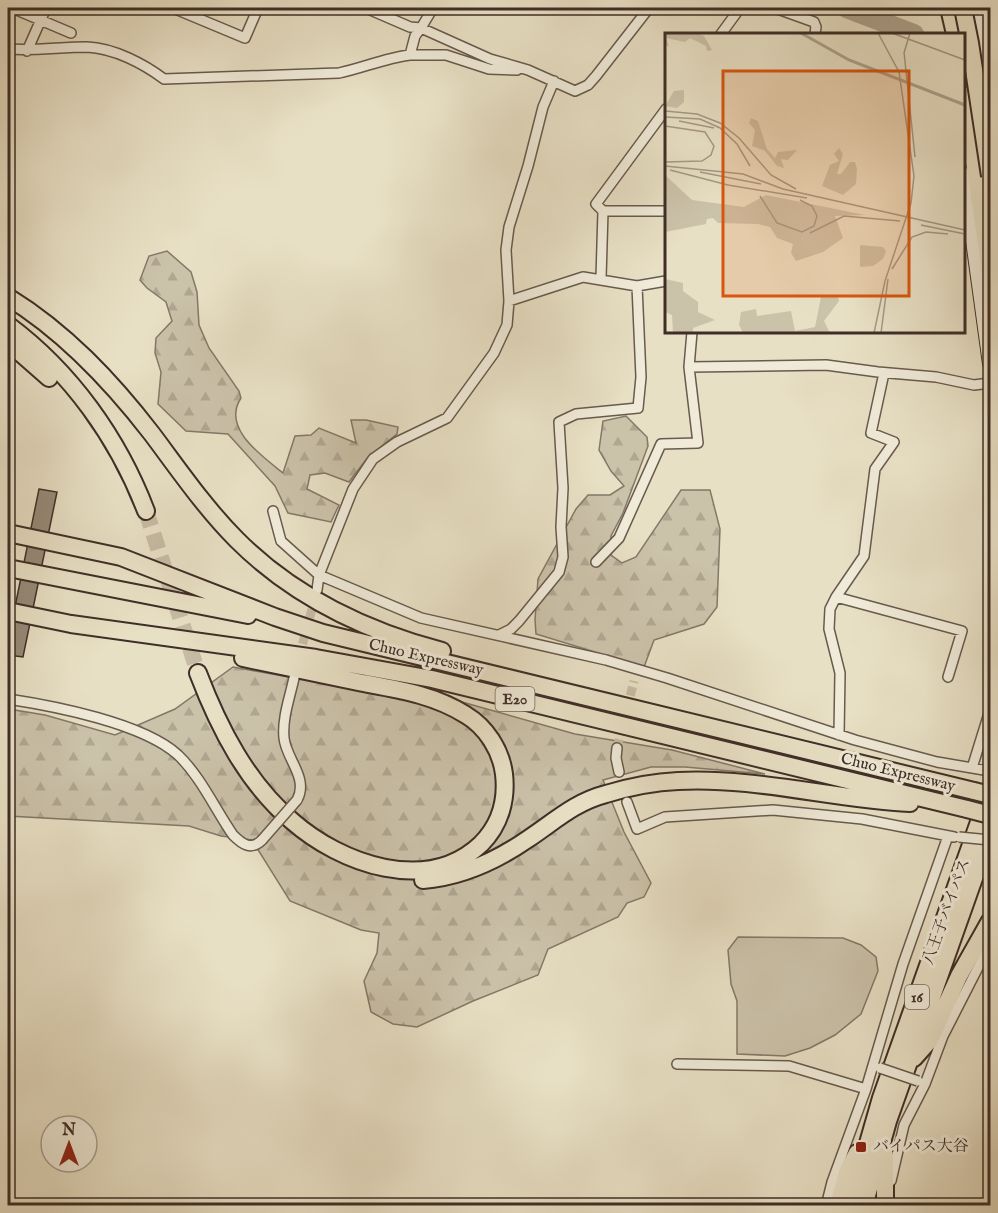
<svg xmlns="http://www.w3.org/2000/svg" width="998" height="1213" viewBox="0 0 998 1213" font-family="'IM FELL English','Noto Serif JP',serif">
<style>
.grass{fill:#cbc2aa;stroke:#847868;stroke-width:1.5}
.forest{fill:url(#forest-firs);stroke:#847868;stroke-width:1.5}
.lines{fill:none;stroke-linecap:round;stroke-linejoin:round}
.river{stroke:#aea38f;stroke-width:20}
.building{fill:#968b79;stroke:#3e2e27;stroke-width:1.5}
.street-tunnel{stroke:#c6bca5;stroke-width:9;stroke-dasharray:9 4.5;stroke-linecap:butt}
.highway-tunnel{stroke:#c6bca5;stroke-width:16;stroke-dasharray:16 8;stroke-linecap:butt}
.street-casing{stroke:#685a4e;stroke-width:12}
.secondary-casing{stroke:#3e2e27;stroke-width:16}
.highway-casing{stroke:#3e2e27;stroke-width:20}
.street{stroke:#f0ebd9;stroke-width:9}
.secondary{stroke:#f0ebd9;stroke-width:14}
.highway{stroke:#e8e0c5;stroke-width:16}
.street-bridge-casing{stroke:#685a4e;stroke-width:12;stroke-linecap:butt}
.highway-bridge-casing{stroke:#3e2e27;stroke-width:20;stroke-linecap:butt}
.street-bridge{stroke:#f0ebd9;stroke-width:9}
.highway-bridge{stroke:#e8e0c5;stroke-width:16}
.poi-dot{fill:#8f2418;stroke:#f0ebd9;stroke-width:2}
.labels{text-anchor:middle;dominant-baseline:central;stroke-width:6;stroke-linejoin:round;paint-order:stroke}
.shield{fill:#f0ebd9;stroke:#73675c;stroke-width:1.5}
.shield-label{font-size:15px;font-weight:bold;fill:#3e2e27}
.street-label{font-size:16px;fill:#3e2e27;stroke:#f0ebd9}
.poi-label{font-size:16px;fill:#3e2e27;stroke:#f0ebd9;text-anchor:start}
.inset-river{fill:none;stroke:#aea38f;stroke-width:3}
.inset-road{fill:none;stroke:#a49986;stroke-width:1.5}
.view{fill:#d7550f;fill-opacity:0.15;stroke:#d7550f;stroke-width:3}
.inset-edge{fill:none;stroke:#3e2e27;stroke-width:3}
</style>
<defs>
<pattern id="forest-firs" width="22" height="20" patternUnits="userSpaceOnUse" patternTransform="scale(1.5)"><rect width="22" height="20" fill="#cbc2aa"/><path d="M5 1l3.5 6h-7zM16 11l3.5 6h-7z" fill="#afa792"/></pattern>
</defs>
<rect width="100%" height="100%" fill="#e8e0c5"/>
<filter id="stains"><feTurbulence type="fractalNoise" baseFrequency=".00333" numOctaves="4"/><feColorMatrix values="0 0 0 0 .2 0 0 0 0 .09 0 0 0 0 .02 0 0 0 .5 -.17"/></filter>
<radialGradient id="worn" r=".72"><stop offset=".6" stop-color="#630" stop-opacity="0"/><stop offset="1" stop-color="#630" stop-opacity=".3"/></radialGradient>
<path class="grass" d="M738 937 843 938 861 945 876 957 878 971 861 1014 835 1035 810 1048 785 1056 737 1054V1001L731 984 728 950Z"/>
<path class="forest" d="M167 251 191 272 197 292 199 325 209 348 239 391 241 398C221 428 262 456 283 473L295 436 311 435 319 428 356 443 351 420H366L398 427 397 434 368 457 349 482 325 473 310 475 307 489 339 505 331 522 288 513 275 486 228 434 186 431 158 404 161 372 155 353 156 338 172 321 166 302 147 288 140 280 149 256Z
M626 416 647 437 648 446 623 513 611 536V555L622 563 636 557 681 490H710L720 529 717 607 704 624 654 640 644 667 536 634 535 620 538 579 576 509 588 495H610L624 486 611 471 599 450 603 421Z
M233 667 294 678 455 700 575 734 672 750 765 774 685 767H651L603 780 624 832 651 883 644 897 627 903 618 917 548 949 538 975 473 1001 417 1027 393 1024 371 1012 364 981 377 953 379 933 361 930 290 901 252 840 221 836 189 826 8 816V709L45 715 115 735 175 709Z"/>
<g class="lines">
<path class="river" d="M846 8 914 34"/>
</g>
<path class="building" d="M39 489 57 492 23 657 8 655V641Z"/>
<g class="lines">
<path class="street-tunnel" d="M299 657 315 598
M617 748 634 681"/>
<path class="highway-tunnel" d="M146 511 198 673"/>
<defs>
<path id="street" d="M12 8 71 33
M173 8 245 38 258 8
M366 8 410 27 421 28 433 8
M775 8 814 22 816 27 815 34
M721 34 740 8
M8 49C34 51 61 47 87 47 114 48 144 64 164 79L339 73C363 68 385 58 410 55L415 36 421 28 490 59 528 70 575 91 588 85 596 76 649 8
M27 51 46 8
M410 55H446L489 69 517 70
M666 109 596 204 603 211H666
M601 278 603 211
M509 301 583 277 637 286 666 281
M692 332 689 367 826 365 878 372 936 377 974 385 990 383
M273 511 281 541 319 575 421 618 606 660 667 678 855 740 937 762 990 771
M596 562 619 538 661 444 698 443 689 367
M317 590 319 575 353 489 373 459 397 442 447 418 494 353 507 325 509 301 506 250 509 227 528 166 543 107 554 81
M836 597 962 631 948 677
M499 635 511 629 519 621 559 572 563 557 561 527 563 488 559 422 576 414 638 408 641 377 637 286
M294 678C290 697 282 718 284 738 286 759 309 778 297 800
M8 699C54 706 143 723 178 755 201 777 215 809 233 835 242 844 251 851 262 840
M839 735 840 673 829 629 830 609 836 597 864 556 875 469 894 442 871 433 884 373
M617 748 616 758 619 772
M972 768 990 710
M627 802 637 829 665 817 773 810 862 819 954 837
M677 1064 789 1066 866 1089
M891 1181 904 1125 925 1084 943 1036 990 944
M843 1185 832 1182 866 1089 903 964 948 836
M826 1206 832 1182"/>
<path id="secondary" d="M976 8 990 97
M964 175 990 364"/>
<path id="highway" d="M949 8 955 34
M964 95 990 270
M8 297C65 332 111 381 152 434 179 470 205 508 237 540 293 596 366 631 442 651
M8 325C71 372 118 438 146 511
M8 342 49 378
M8 533 121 557 275 617 323 633 974 791
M8 568 248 615
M8 611 71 624 316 658 432 679 967 809
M198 673C219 728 247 783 292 821 341 864 427 895 481 844 500 825 507 800 504 774 501 750 486 727 466 715 433 694 395 689 358 682 320 674 281 666 243 658
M423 880C462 877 496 861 528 839 555 821 575 802 606 794 629 787 654 782 678 781 756 777 832 799 910 803
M914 1058 930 1040 959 976 990 921
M838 1206 847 1172 857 1153
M850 1206 881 1098 990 791
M864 1206 888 1121 990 833
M885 1206V1155"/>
</defs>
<use href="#street" class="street-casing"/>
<use href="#secondary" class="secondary-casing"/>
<use href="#highway" class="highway-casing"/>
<use href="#street" class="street"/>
<use href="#secondary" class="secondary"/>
<use href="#highway" class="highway"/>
<defs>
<path id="street-bridge" d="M959 837 990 840
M262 840 297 800
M880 1068 918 1081"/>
<path id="highway-bridge" d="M963 8 970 43 990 176
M974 791 990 795
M967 809 990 815"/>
</defs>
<use href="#street-bridge" class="street-bridge-casing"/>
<use href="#highway-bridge" class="highway-bridge-casing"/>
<use href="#street-bridge" class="street-bridge"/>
<use href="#highway-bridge" class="highway-bridge"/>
</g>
<rect class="poi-dot" x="855" y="1141" width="12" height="12" rx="3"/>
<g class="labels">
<g class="shield">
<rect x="495.5" y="687" width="39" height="24" rx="4.5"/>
<rect x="905" y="985" width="24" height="24" rx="4.5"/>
</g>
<g class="shield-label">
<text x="515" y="699">E20</text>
<text x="917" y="997">16</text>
</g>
<g class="street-label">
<text transform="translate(426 658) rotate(13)">Chuo Expressway</text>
<text transform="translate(898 773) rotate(14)">Chuo Expressway</text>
<text transform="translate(947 912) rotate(-70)">八王子バイパス</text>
</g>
<g class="poi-label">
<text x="873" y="1147">バイパス大谷</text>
</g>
</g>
<g transform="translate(665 33)">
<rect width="300" height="300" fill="#e8e0c5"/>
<path d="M195 212 218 214 221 218 218 226 208 233 195 234Z" fill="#cbc2aa"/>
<path d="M0 0H32L39 3 47 17 42 18 41 13 25 5 20 9 1 5 4 13 0 12ZM19 57V69L12 75 0 73 9 58ZM86 85 93 88 102 116 110 125 113 119 132 117 123 127 116 126 119 135 112 133 100 118 87 113 90 97 84 90ZM174 115 178 121 172 141H176L185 129H190L192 136 191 151 178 162 157 153 165 132 174 128 169 121ZM0 142 27 167 79 174 101 162 200 182 170 183 178 205 158 219 131 228 126 220 128 211 112 205 105 194 93 191 53 190 48 185 42 186 41 191 0 199ZM0 246 18 250V258L33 269V279L50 287 28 295V300H8L7 282 0 279ZM156 264H173L174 268 159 288 165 300H78L74 292 76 279 91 276 92 283 126 278 130 298 150 294Z" fill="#cbc2aa"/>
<path class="inset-river" d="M136 0 184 27 300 72"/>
<path class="inset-road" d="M227 0 300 27M239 19 250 124M239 20 245 0M0 78 32 81 55 90 74 105 106 142 131 156M0 84 35 86 55 95 72 111 85 133M14 88 49 95M0 93 40 99 49 113 46 122 37 128 0 129M0 133 78 141 118 156 300 197M5 137 63 152 142 165M35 139 96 151M95 163 112 190 137 199 149 193 152 183 147 173 135 167M256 192 300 201M145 200 179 183 235 188M227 236 247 204 261 199 283 201M209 300 220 248 246 170 249 143 234 39 213 0M216 300 223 246"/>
<path class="view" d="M58 38H244V263H58Z"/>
<rect width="300" height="300" class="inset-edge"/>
</g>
<rect width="998" height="1213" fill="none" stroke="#e8e0c5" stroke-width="30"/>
<rect x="9" y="9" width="980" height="1195" fill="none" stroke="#3e2e27" stroke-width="3"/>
<rect x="15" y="15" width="968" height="1183" fill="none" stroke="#3e2e27" stroke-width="1.5"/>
<g transform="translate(69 1144)"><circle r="28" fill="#f0ebd9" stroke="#a99f92" stroke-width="1.5"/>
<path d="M0-4.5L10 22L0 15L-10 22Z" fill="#8f2418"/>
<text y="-9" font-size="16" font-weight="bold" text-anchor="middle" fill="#3e2e27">N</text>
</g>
<rect width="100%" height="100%" filter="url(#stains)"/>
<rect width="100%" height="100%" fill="url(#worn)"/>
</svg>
